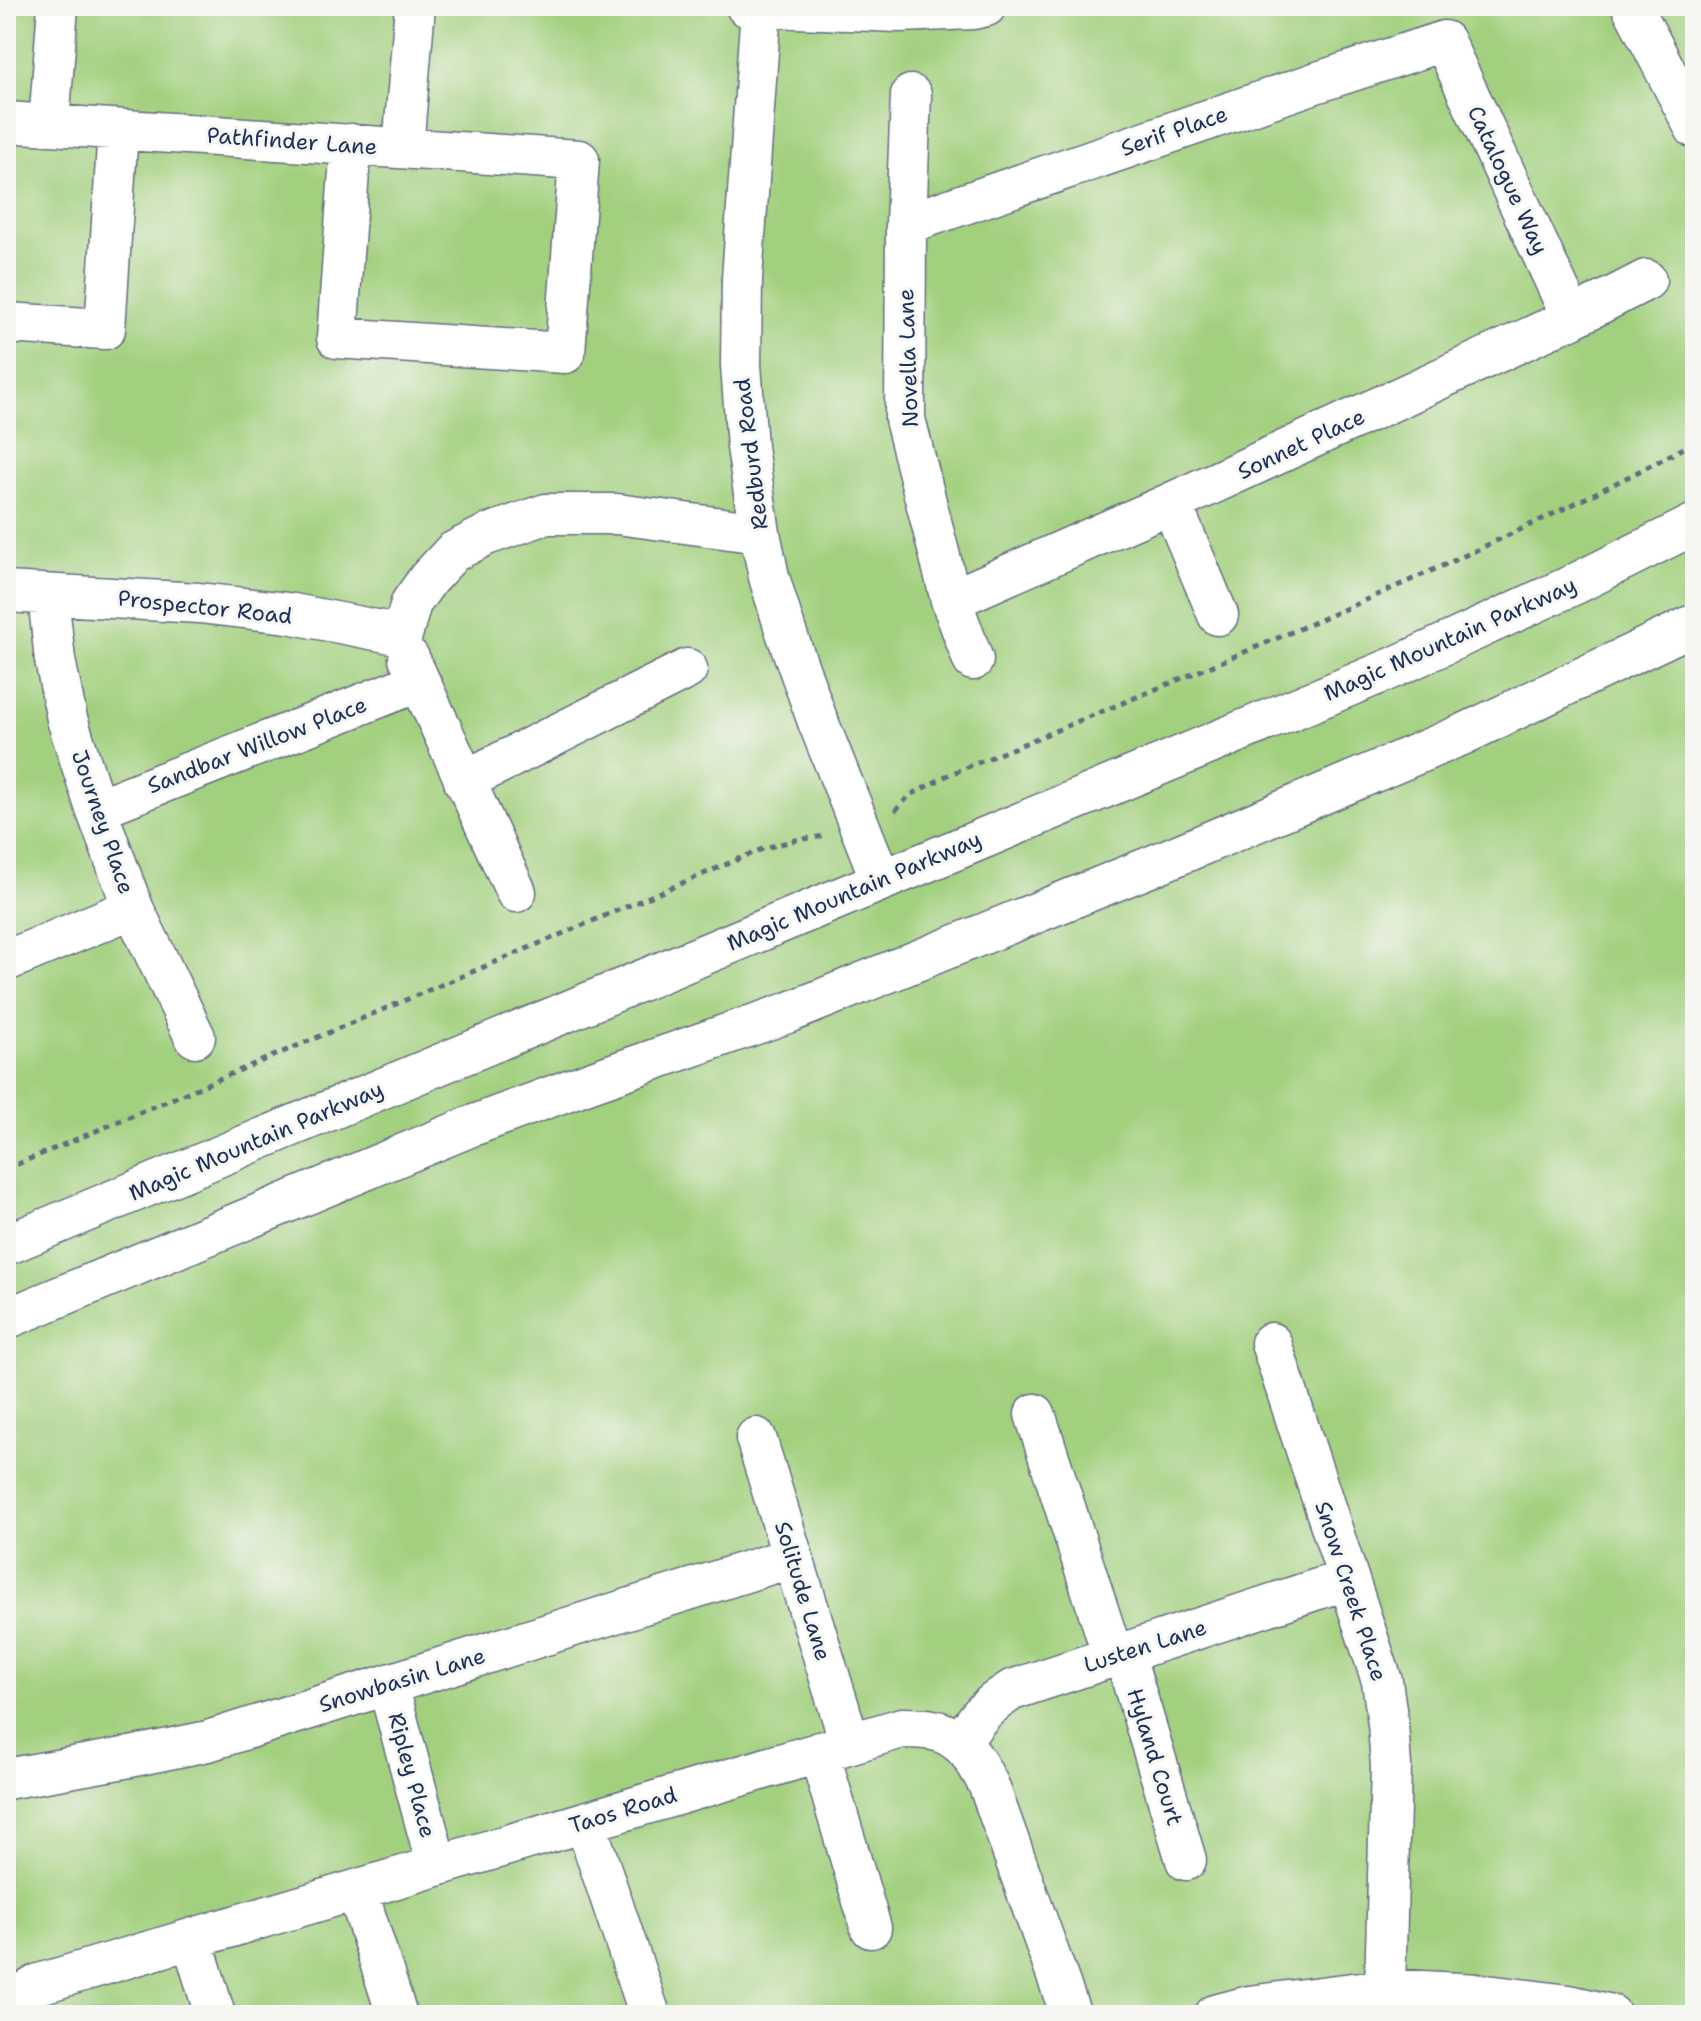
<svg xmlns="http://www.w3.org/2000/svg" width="1701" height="2021" viewBox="0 0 1701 2021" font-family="'Shantell Sans',sans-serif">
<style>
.green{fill:#a3d07e;stroke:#5f806e;stroke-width:2}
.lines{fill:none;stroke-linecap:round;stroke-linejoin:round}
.minor-casing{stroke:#636d81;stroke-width:43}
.path{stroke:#636d81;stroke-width:5;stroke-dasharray:6 6;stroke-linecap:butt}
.minor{stroke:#fff;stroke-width:40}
.labels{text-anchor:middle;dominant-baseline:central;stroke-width:6;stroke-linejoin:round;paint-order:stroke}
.street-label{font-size:22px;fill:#1b2f5e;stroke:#f6f6f2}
</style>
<rect width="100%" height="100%" fill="#f6f6f2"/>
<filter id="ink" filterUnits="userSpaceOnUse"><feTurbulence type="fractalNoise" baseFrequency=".0125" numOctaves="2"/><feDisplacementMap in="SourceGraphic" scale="16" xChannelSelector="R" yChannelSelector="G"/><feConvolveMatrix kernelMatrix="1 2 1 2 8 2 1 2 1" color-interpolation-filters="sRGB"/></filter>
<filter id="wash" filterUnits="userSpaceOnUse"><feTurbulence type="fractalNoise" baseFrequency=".006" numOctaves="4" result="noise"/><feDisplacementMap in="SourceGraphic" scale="32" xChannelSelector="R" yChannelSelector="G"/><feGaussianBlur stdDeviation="1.8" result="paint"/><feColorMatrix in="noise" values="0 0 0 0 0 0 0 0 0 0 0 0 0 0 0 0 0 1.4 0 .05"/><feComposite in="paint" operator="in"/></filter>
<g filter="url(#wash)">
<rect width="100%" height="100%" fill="#eae1c1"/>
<path class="green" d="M6 6H1695V2015H6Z"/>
</g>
<g filter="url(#ink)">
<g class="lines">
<defs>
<path id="minor" d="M746 6 899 12 973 9 986 6
M1632 6 1695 128
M761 8 742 279 741 365 747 447 760 533 769 577 786 632 817 719 881 880
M911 95 906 224 905 419 951 600 973 660
M6 122 579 160 565 353 337 338 351 144
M49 125 58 6
M403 148 415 6
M906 224 1315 83 1444 41 1572 318
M6 323 105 329 118 130
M1171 503 1218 615
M6 592 199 603 288 613 402 635
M48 596 55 660 67 719 96 809 133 908 195 1037
M951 600 1171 503 1572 318 1646 280
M402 635 411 603 428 579 453 552 486 535 546 514H617L760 533
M409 658 516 892
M464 781 687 669
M96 809 418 682
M6 961 133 908
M6 1245 1395 667 1575 584 1695 524
M6 1319 469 1127 593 1081 790 1012 1152 866 1464 734 1695 624
M1271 1343 1382 1681 1388 1724 1391 1766 1385 1989
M1035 1414 1113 1656
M756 1438 850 1743
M1124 1653 1186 1860
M388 1685 437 1866
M961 1743C978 1716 985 1707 1012 1690L1348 1579
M819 1752 871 1928
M6 1779 130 1757 208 1741 793 1557
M585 1822 650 2015
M357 1890 397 2015
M192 1939 215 2015
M6 2004 39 1984 902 1728C912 1728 923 1728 933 1730 963 1736 977 1762 989 1786L1071 2015
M1215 2015 1249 2006 1385 1989 1478 1994 1569 2005 1611 2015"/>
</defs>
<use href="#minor" class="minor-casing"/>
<path class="path" d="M895 811 909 796 946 776C1198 671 1453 571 1695 442
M6 1169 765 848 796 840 825 836"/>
<use href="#minor" class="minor"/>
</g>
</g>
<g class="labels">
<g class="street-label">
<text transform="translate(1174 131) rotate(-19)">Serif Place</text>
<text transform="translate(292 141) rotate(4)">Pathfinder Lane</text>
<text transform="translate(1508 180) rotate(65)">Catalogue Way</text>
<text transform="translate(908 358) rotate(-92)">Novella Lane</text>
<text transform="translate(1301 444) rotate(-25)">Sonnet Place</text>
<text transform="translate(751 454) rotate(-97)">Redburd Road</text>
<text transform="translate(205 607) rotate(6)">Prospector Road</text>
<text transform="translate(1450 639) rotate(-24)">Magic Mountain Parkway</text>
<text transform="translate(257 745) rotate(-21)">Sandbar Willow Place</text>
<text transform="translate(103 822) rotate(71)">Journey Place</text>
<text transform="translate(854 891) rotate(-23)">Magic Mountain Parkway</text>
<text transform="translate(256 1141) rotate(-23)">Magic Mountain Parkway</text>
<text transform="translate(803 1591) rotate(73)">Solitude Lane</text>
<text transform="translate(1351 1591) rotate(72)">Snow Creek Place</text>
<text transform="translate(1145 1646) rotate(-18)">Lusten Lane</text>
<text transform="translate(402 1680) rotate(-17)">Snowbasin Lane</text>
<text transform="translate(1155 1757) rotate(73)">Hyland Court</text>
<text transform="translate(412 1775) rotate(75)">Ripley Place</text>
<text transform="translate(623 1810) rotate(-17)">Taos Road</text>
</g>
</g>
<rect width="1701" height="2021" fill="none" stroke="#f6f6f2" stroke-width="32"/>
</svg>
